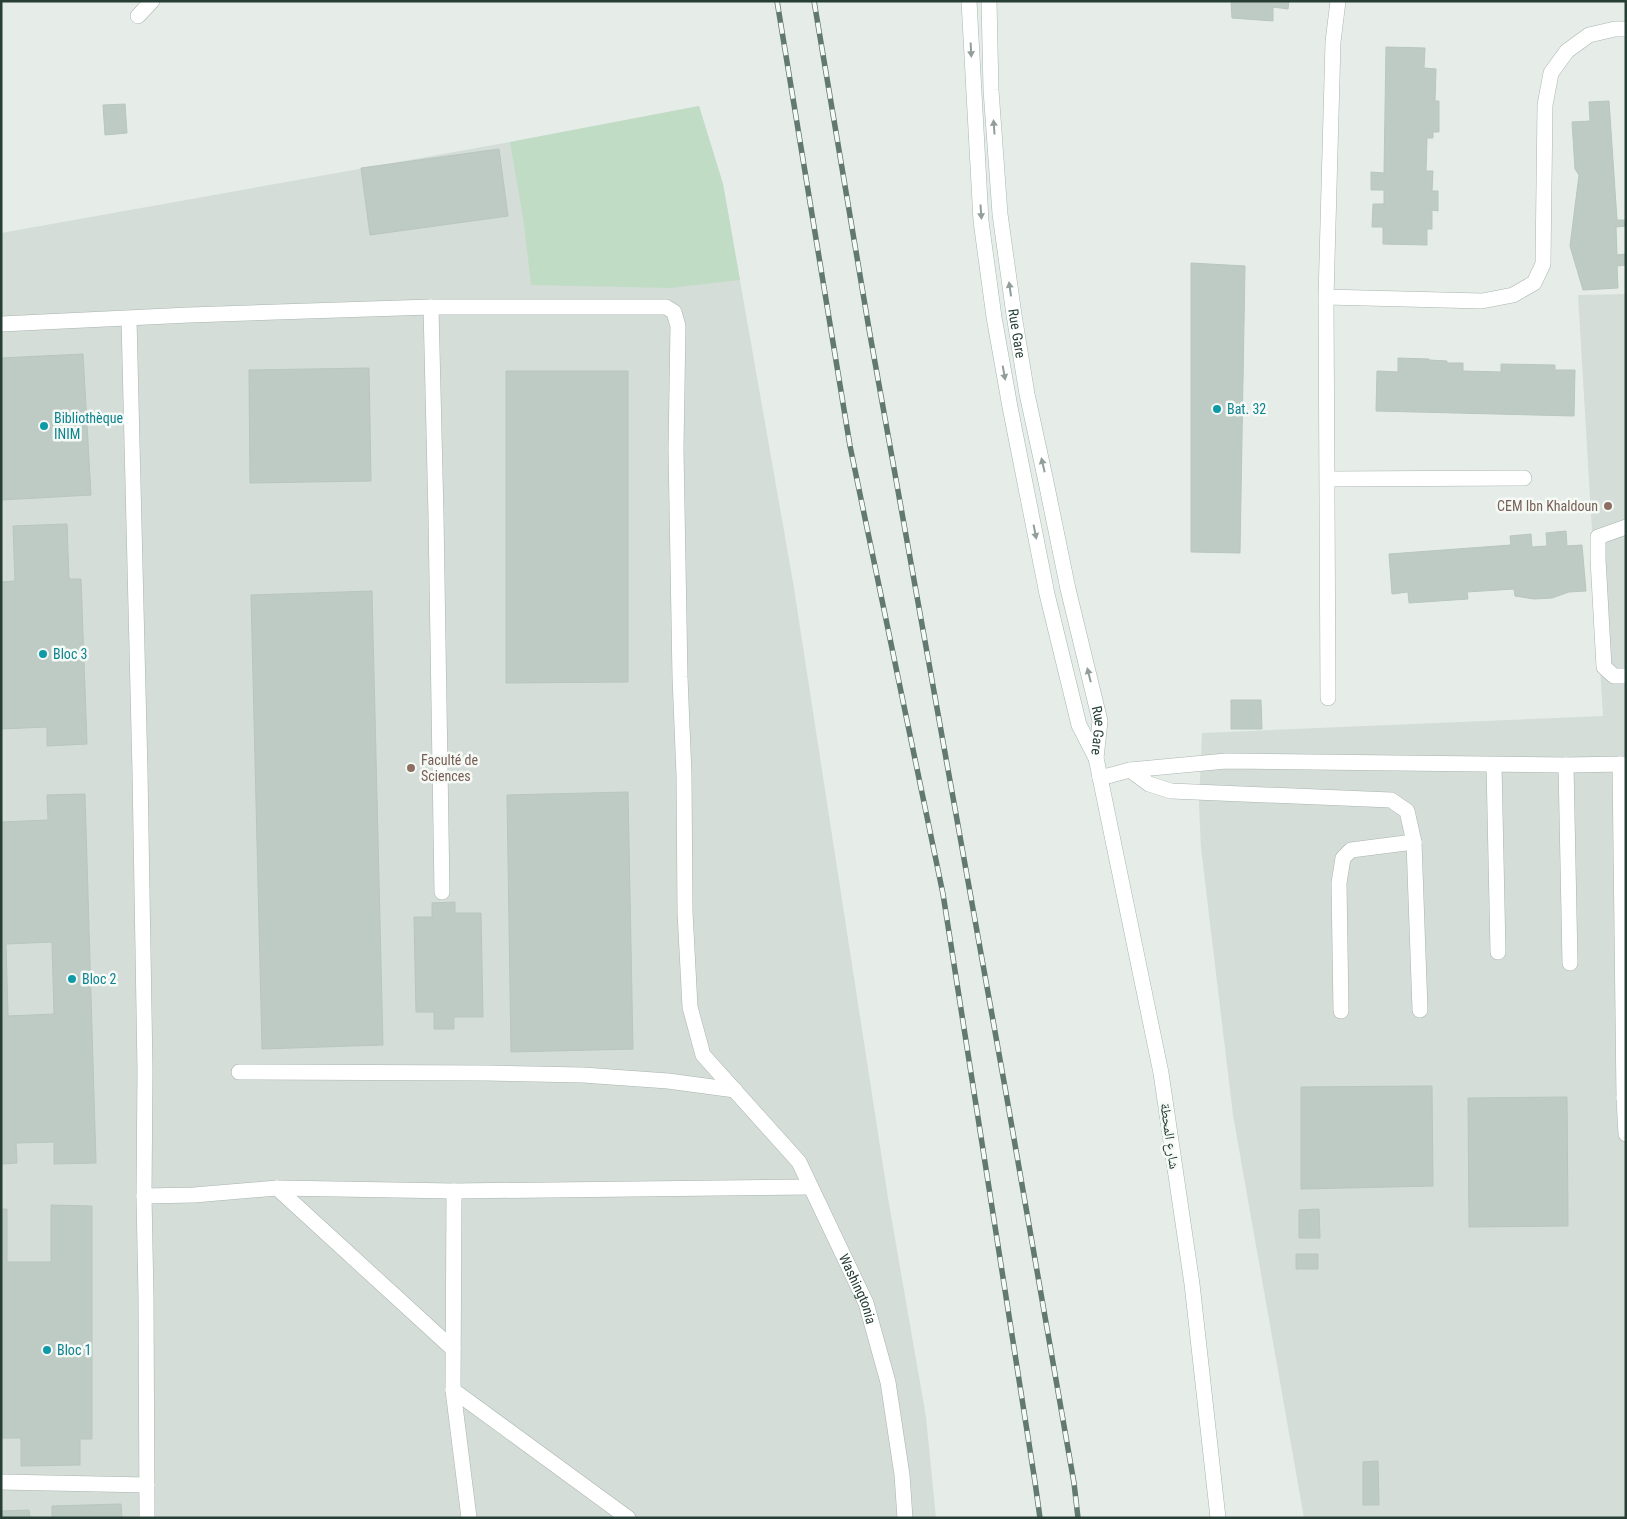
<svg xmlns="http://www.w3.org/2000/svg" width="1627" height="1519" viewBox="0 0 1627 1519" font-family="'Roboto Condensed','Noto Naskh Arabic',sans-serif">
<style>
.built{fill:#d4ddd8}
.green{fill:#c1dcc5}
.building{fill:#becbc4;stroke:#b8c6bf;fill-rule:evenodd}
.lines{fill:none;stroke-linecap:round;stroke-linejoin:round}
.lane-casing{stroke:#a9b5af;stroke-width:16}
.street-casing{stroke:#a9b5af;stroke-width:16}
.secondary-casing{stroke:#a5b8af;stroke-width:16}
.lane{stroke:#fff;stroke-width:15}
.street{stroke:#fff;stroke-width:15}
.secondary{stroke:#fff;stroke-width:15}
.rail-casing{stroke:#617970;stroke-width:5.5}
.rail{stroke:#f6faf7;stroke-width:4;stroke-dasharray:11;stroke-linecap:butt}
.oneway{fill:#929e9a}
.culture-dot{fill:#0f9aa8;stroke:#f6faf7;stroke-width:2}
.education-dot{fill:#8d6e63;stroke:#f6faf7;stroke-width:2}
.labels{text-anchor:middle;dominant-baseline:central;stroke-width:5;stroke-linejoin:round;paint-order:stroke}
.street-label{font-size:14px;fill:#263e35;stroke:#f6faf7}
.culture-label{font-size:14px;fill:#0d838f;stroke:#f6faf7;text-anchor:start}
.education-label{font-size:14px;fill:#785e54;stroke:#f6faf7;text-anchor:end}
</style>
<rect width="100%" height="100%" fill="#e6ede9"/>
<path class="built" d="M699 106 723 184 793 582 888 1198 926 1417 936 1518H1V233L510 142Z
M1626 294V1518H1304L1233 1115 1201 848 1199 804 1202 733 1603 716 1578 295Z"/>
<path class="green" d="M699 106 723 184 740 280 670 288 531 285 524 224 510 142Z"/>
<path class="building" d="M1231 1H1289L1288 9 1273 7V21L1232 18Z
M1386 47 1425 48 1424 68 1436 69 1435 101H1439V132H1433V138H1427L1426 171H1433L1432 191H1438V211L1432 210V229H1427V245L1383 244V227H1372L1373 204H1384V190H1371V172L1384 173Z
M1609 101 1617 220H1626V226L1616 227 1617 255 1626 254V265L1617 266 1618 288 1583 290 1570 246 1579 175 1575 169 1572 122 1590 121 1589 102Z
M125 104 127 133 105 135 103 105Z
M499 149 508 216 370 235 361 168Z
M1191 263 1245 266 1240 553 1191 552Z
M83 354 91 495 1 500V358Z
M1398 358 1429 359V360L1447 361V363H1463V371L1501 372V364L1555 365V370H1575L1574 416 1376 411 1377 371 1398 372Z
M369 368 371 481 250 483 249 370Z
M506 371H628V682L506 683Z
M67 524 69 579H81L87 744 47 746V727L1 729V582L15 581 13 526Z
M1566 531 1567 546 1582 545 1586 591 1569 592 1552 598 1534 599 1515 596 1514 589 1467 592 1468 599 1409 603 1408 592 1392 594 1389 554 1511 545 1510 536 1531 534 1532 547 1547 546 1546 533Z
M372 591 383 1045 262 1049 251 595Z
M1231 700H1261L1262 729H1231Z
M628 792 633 1049 511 1052 507 795Z
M85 794 96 1163 54 1164V1142L16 1143 17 1163 1 1164V822L48 820 47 795ZM52 942 54 1014 8 1016 6 944Z
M455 902V913H481L483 1017H454V1029H434V1012H416L414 917H432V903Z
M1432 1086 1433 1186 1301 1189V1087Z
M1567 1097 1568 1226 1469 1227 1468 1098Z
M51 1205 92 1206V1439H80V1465L21 1466V1438H1V1209H7V1262H51Z
M1319 1209 1320 1238H1299V1210Z
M1296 1254H1318V1269H1296Z
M1378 1461 1379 1505H1363V1462Z
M121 1504 122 1518H52V1506Z
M29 1510 30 1518H1V1511Z"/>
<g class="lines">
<defs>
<g id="lane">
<path d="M138 16 152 1"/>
<path d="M431 307 436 516 442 892"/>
<path d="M129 319 140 772 145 1070 144 1196 146 1297 147 1518"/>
<path id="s1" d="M1 324 189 315 431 307H666L674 312 678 326 676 449 680 677 684 775 685 912 690 1007 703 1055 799 1162 866 1303 888 1382 902 1475 905 1518"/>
<path d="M1328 479 1524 478"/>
<path d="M1626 527 1598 537V559L1604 667 1614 676H1626"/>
<path d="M1620 764 1624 1098"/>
<path d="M1494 765 1498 952"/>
<path d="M1566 765 1570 963"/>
<path d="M1130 770 1149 784 1171 791 1391 800 1407 811 1414 842 1420 1010"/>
<path d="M1100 778 1130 770 1226 761 1566 765 1626 764"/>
<path d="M1341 1011 1339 883 1343 858 1351 850 1414 842"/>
<path d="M239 1072 486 1073 583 1075 668 1081 735 1090"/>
<path d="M1626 1098H1624L1626 1134"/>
<path d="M277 1188 453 1349"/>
<path d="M454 1191 453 1390 469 1518"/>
<path d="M144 1196 194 1195 277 1188 454 1191 811 1187"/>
<path d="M453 1390 628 1518"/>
<path d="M1 1482 147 1485"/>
</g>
<path id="street" d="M1326 297 1482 301 1513 295 1534 283 1543 264 1545 105 1551 73 1567 51 1589 35 1615 29H1626
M1328 698 1326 297 1333 42 1338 1"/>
<g id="secondary">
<path d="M969 1 981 221 994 317 1010 407 1047 594 1079 725 1096 758"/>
<path id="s2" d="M989 1 991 90 1000 214 1014 315 1027 394 1045 477 1068 589 1100 721 1096 758 1161 1073 1192 1284 1218 1518"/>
</g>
</defs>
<use href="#lane" class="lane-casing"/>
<use href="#street" class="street-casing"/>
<use href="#secondary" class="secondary-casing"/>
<use href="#lane" class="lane"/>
<use href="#street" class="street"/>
<use href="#secondary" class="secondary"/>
<defs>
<path id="rail" d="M777 1 850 446 943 894 1035 1482 1040 1518
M814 1 869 329 1006 1093 1074 1483 1078 1518"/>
</defs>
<use href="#rail" class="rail-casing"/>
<use href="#rail" class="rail"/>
</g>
<defs><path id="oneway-solid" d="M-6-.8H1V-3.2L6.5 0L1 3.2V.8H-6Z" transform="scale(1.25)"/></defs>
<g class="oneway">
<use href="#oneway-solid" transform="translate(971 50) rotate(87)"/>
<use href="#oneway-solid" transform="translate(994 127) rotate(-94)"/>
<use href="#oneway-solid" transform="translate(981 212) rotate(86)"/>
<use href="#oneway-solid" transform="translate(1010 289) rotate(-98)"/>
<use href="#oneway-solid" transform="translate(1004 373) rotate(80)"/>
<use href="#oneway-solid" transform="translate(1043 465) rotate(-103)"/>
<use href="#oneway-solid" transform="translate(1035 532) rotate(79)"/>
<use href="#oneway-solid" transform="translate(1089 675) rotate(-104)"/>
</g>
<g class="culture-dot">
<circle cx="1217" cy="409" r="5"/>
<circle cx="44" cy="426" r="5"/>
<circle cx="43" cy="654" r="5"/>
<circle cx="72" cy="979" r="5"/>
<circle cx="47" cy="1350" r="5"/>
</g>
<g class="education-dot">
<circle cx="1608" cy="506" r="5"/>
<circle cx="411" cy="768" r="5"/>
</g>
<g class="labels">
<g class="street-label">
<text stroke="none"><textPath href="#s2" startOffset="334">Rue Gare</textPath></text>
<text stroke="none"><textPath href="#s2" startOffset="740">Rue Gare</textPath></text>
<text transform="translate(1170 1136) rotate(82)">شارع المحطة</text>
<text stroke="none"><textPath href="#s1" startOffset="1704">Washingtonia</textPath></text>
</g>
<g class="culture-label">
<text x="1227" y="409">Bat. 32</text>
<text x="54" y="418">Bibliothèque<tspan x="54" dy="16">INIM</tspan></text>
<text x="53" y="654">Bloc 3</text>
<text x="82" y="979">Bloc 2</text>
<text x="57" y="1350">Bloc 1</text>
</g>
<g class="education-label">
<text x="1598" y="506">CEM Ibn Khaldoun</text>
<text x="421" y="760" text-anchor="start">Faculté de<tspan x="421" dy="16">Sciences</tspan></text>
</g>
</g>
<rect width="1627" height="1519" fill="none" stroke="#263e35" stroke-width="5"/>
</svg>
